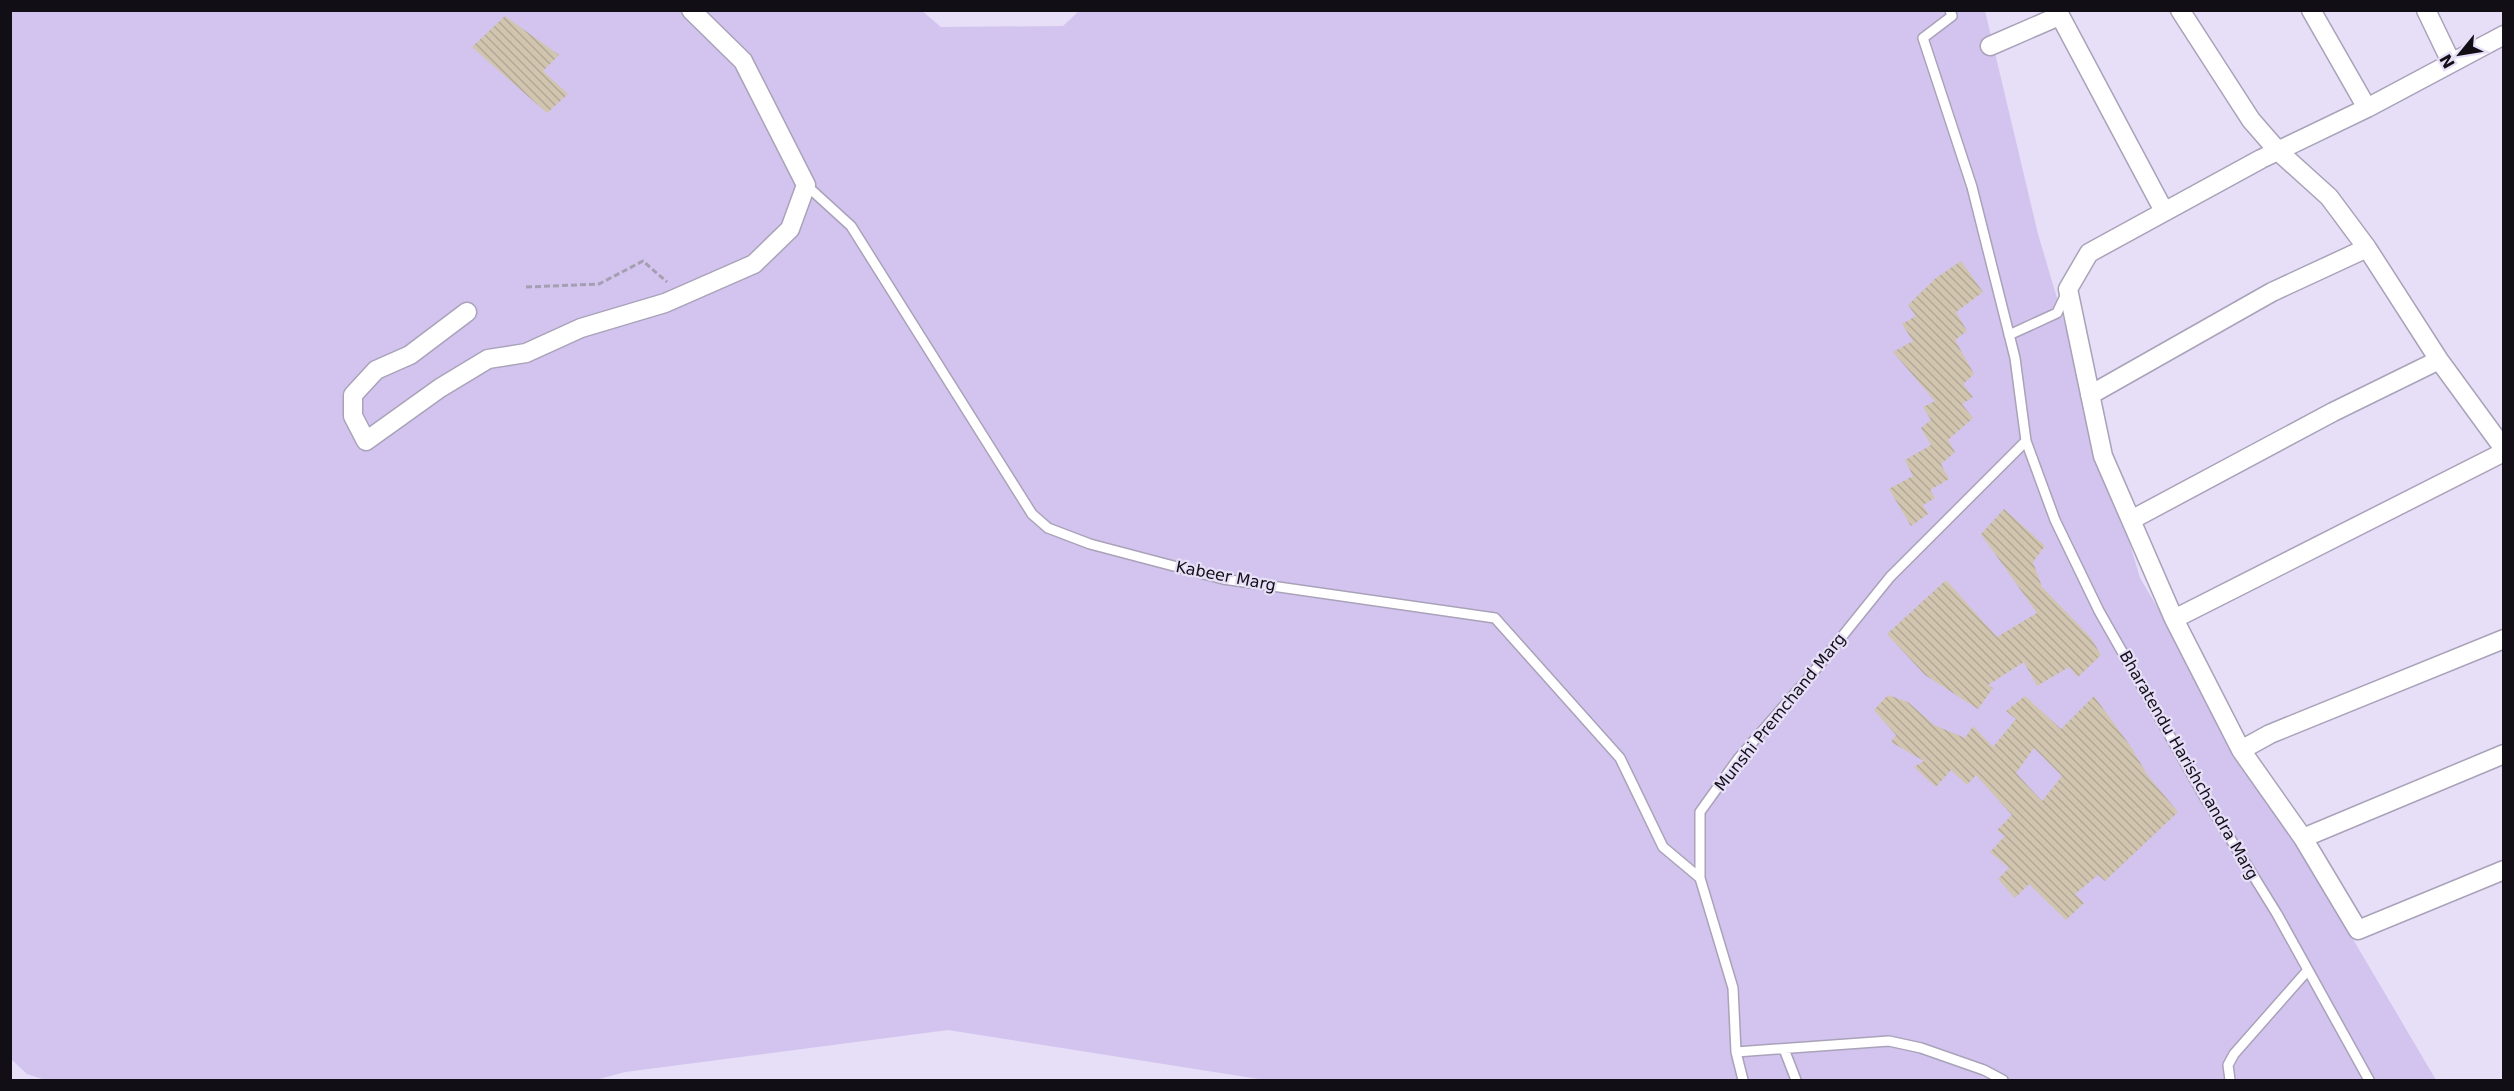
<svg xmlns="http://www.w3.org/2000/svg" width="2514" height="1091" viewBox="0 0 2514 1091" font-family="'DejaVu Sans',sans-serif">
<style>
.green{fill:#d2c4ee}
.building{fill:url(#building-back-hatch);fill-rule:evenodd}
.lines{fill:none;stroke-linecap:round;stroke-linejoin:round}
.service-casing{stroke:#a9a2b9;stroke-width:12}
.minor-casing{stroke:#a9a2b9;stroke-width:21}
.path{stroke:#a49fb2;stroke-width:3;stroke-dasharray:6 3;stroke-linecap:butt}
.service{stroke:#fff;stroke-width:9}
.minor{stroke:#fff;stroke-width:18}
.labels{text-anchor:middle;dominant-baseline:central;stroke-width:4.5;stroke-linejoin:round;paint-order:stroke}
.street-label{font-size:16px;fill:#110e16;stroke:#e6dff7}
</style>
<defs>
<pattern id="building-back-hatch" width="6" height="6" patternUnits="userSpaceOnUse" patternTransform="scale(1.5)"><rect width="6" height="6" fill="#d1c5af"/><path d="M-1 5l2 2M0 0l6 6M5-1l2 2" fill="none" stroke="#b2a896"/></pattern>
</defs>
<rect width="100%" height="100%" fill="#e6dff7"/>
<path class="green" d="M921 10 941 27 1063 26 1080 10 1985 11 2038 234 2140 578 2436 1080H1265L948 1030 625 1072 596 1080H45L27 1074 10 1058V11Z"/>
<path class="building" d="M505 16 559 55 543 71 568 94 547 113 472 47Z
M1961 261 1983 292 1956 312 1967 331 1955 340 1974 374 1963 384 1973 397 1962 404 1973 418 1948 440 1955 452 1941 464 1949 479 1930 490 1935 498 1923 505 1928 514 1911 526 1889 489 1913 476 1905 460 1931 445 1921 428 1931 420 1923 407 1935 401 1893 352 1913 341 1902 324 1916 316 1908 305 1936 278Z
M2004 509 2045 546 2033 562 2042 587 2091 638 2101 655 2078 677 2069 667 2037 686 2024 662 1988 685 1993 688 1978 709 1925 675 1887 634 1946 580 1997 637 2037 613 1981 534Z
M1888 695 1908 702 1934 725 1965 738 1973 726 1993 747 2016 719 2006 711 2025 696 2061 729 2094 696 2131 747 2148 776 2178 812 2105 881 2098 875 2075 894 2084 903 2066 920 2029 884 2015 898 1998 879 2009 868 1990 852 2005 836 1997 830 2012 815 1976 775 1967 785 1951 770 1936 787 1914 767 1924 761 1891 742 1896 735 1874 710ZM2034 748 2062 776 2042 801 2016 773Z"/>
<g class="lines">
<defs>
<path id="service" d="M1950 10 1952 16 1923 38 1972 187 2015 358 2026 441 2055 520 2099 611 2204 796 2277 914 2369 1080
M806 185 851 226 1032 514 1048 528 1090 544 1223 579 1495 618 1620 758 1663 847 1700 878
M2009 335 2057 313 2066 294
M1784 1049 1796 1080
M1736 1052 1889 1041 1921 1048 1984 1070 2003 1080
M1743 1080 1736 1052 1733 988 1700 878V812L1738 759 1811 675 1890 577 2026 441
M2230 1080 2228 1065 2234 1054 2308 970"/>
<path id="minor" d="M2057 10 2164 211
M2180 10 2251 120 2278 151 2329 197 2367 248 2439 360 2504 449
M2311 10 2367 108
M2426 10 2451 62
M1990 46 2059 16
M467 312 410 355 376 370 353 395V416L366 441 440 388 488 359 526 353 581 328 665 303 754 264 790 229 806 185 743 61 691 10
M2090 395 2272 292 2367 248
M2131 520 2333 412 2439 360
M2174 619 2504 452
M2241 750 2270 734 2504 639
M2504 754 2303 838 2358 930 2504 870
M2303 838 2241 750 2174 619 2103 456 2068 289 2089 253 2261 159 2367 108 2504 35"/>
</defs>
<use href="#service" class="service-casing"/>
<use href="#minor" class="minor-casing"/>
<path class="path" d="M526 287 599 284 643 261 667 282"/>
<use href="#service" class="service"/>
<use href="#minor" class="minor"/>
</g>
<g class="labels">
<g class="street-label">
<text transform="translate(1226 576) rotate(11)">Kabeer Marg</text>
<text transform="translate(1780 712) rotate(-51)">Munshi Premchand Marg</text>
<text transform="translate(2189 765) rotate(60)">Bharatendu Harishchandra Marg</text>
</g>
</g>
<rect width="2514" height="1091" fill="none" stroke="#110e16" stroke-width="24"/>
<g transform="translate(2460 54) rotate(240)" stroke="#e6dff7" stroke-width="4.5" paint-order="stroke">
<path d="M0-4.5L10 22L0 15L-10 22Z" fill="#110e16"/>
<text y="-9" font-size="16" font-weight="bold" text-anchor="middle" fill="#110e16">N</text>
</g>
</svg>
